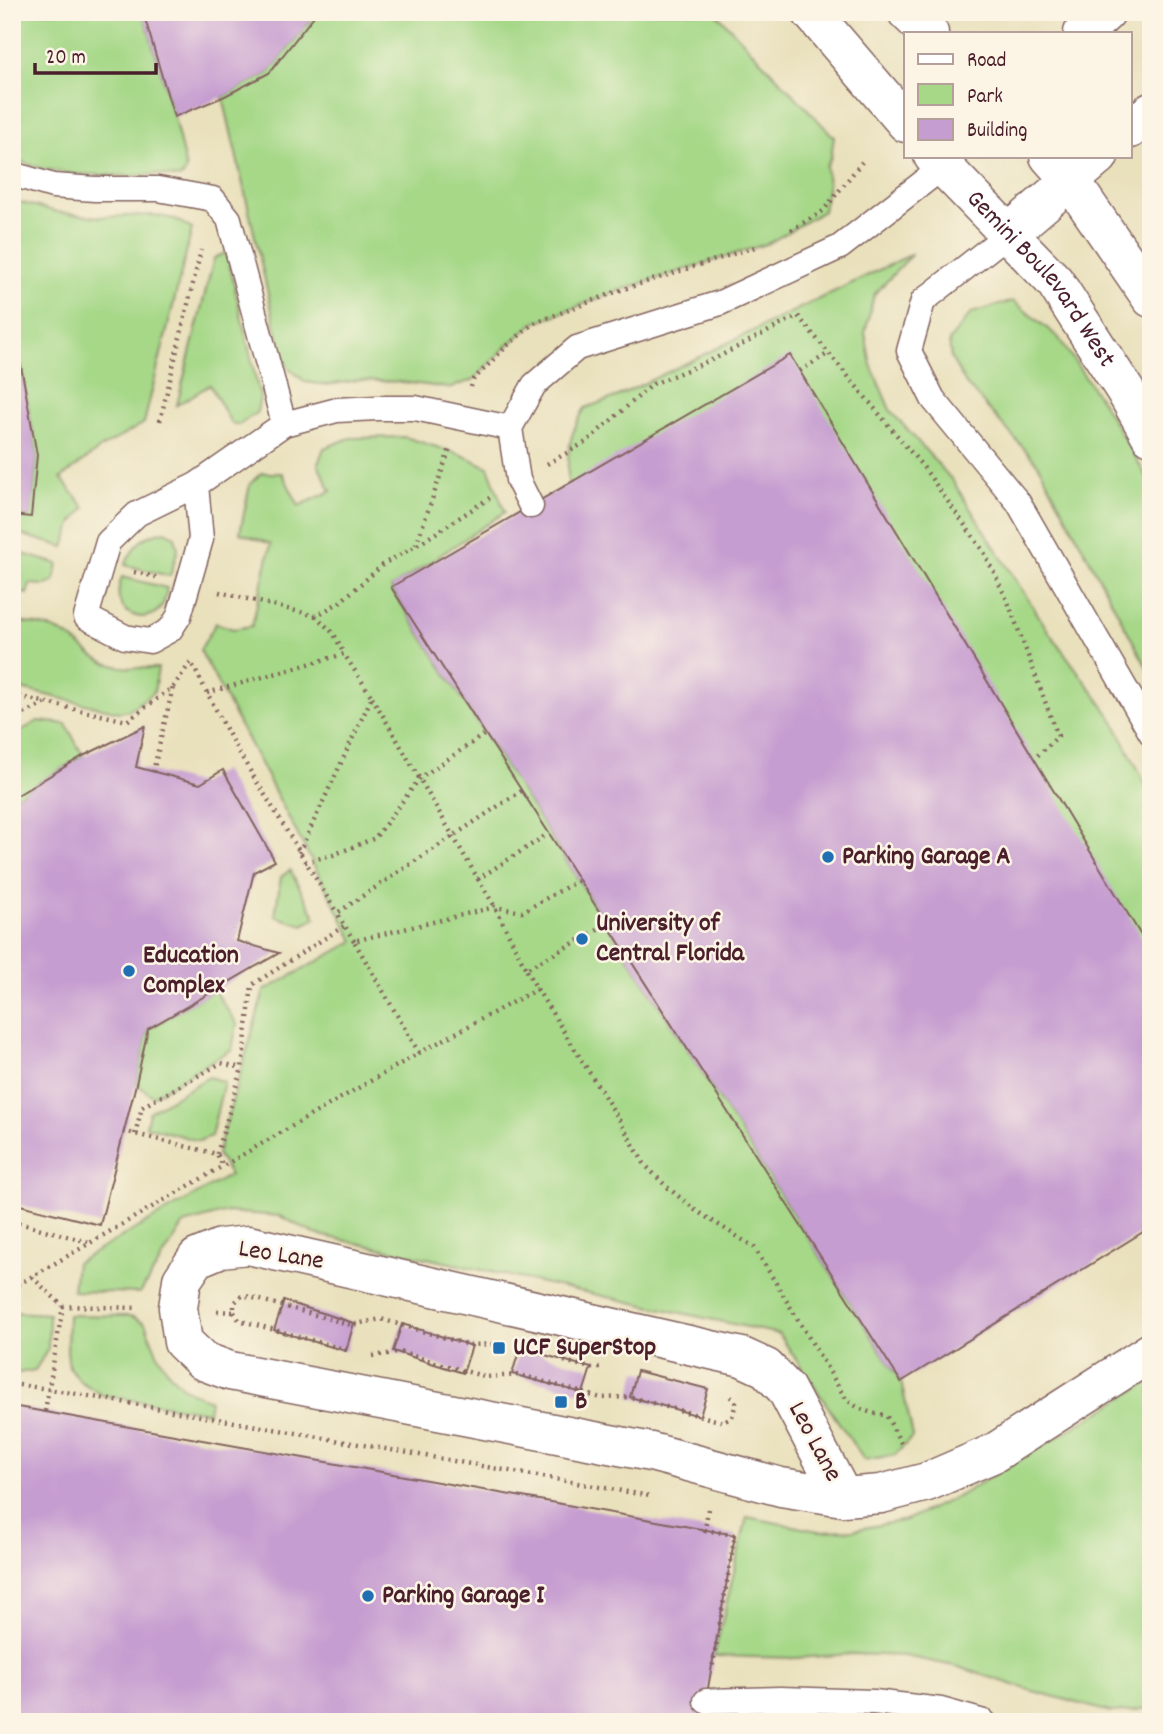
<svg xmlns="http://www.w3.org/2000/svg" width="1163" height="1734" viewBox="0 0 1163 1734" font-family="Dekko,sans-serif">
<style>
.green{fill:#a6d888;stroke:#787c5a;stroke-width:2}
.building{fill:#c69dd0}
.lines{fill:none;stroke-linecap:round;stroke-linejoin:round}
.service-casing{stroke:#82635e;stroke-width:27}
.minor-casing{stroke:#82635e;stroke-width:41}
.path{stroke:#82635e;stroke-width:4.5;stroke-dasharray:2 5;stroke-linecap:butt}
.service{stroke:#fff;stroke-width:24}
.minor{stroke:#fff;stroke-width:38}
.poi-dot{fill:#1f6fb2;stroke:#fcf5e5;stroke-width:2.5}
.labels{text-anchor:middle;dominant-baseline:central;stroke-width:5;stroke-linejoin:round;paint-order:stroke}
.street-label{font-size:26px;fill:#4a1f2b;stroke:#fcf5e5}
.poi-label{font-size:26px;font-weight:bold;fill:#4a1f2b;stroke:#fcf5e5;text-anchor:start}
</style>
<rect width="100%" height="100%" fill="#fcf5e5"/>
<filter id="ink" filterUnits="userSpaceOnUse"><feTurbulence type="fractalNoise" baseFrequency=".0143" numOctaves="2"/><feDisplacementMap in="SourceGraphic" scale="14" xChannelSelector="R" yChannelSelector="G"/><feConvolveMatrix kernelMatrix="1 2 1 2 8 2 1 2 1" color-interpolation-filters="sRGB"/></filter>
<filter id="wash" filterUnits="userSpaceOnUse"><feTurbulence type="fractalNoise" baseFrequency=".00686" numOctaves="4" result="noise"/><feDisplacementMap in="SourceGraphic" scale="28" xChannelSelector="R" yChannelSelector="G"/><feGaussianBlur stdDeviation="1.57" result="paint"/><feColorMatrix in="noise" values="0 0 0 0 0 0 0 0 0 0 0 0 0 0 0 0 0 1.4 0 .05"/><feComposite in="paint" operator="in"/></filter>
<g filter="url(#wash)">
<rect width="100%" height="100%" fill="#e9e0bc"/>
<path class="green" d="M12 12H143L174 117 186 169 184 175 179 178 156 174 133 176 72 174 44 169 12 159Z
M317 12H715L834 137 831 157 826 167 828 184 823 211 769 243 621 290 534 323 508 345 473 380 449 388 402 382 359 380 327 385 305 382 287 366 277 333 223 97 269 73Z
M12 200 57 212 99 217 153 215 175 219 192 229 144 423 101 448 61 478 85 508 73 522 64 547 12 532V515L31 517 37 455 21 366 12 346Z
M225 253 229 263 260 397 257 412 239 425 231 423 210 385 177 405 214 258Z
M912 254 874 295 865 333 871 365 890 410 952 480 1049 632 1112 718 1151 795V952L568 485C567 452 568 436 585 408L616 397Z
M1013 301 1058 337 1102 402 1151 484V675L1038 464 966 384 951 358 949 341 971 313Z
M405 437 462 455 488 467 505 512 391 588 901 1382 913 1436 895 1455 864 1460 779 1334 315 1234 280 1216 227 1212 184 1224 140 1293 73 1291 76 1263 230 1175 217 1154 264 991 354 941 200 650 216 623 233 629 252 626 271 544 240 533 250 484 261 473H282L299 506 331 491 318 464 324 448 350 438Z
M166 531 175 537 178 549 170 576 125 565C135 543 143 535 166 531Z
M12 551 58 564 54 582 45 585 30 584 27 594 12 590Z
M122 577 167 588C166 593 165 600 163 604 150 628 114 616 119 588 119 584 121 581 122 577Z
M15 621C29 624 44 625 58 631 71 636 79 645 89 653 108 669 135 669 158 668L154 692 129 710 119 712 12 687V626Z
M38 721 66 724 83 756 16 796 12 795V736Z
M290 870 316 918 303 925 275 916 281 877Z
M214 990 237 1024 232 1049 153 1096 136 1084 148 1029Z
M209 1077 224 1082 211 1136 199 1141 146 1126 149 1112Z
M12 1312 49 1314 48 1349 35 1370 12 1374Z
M68 1315 131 1316 145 1323C154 1348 165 1377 189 1391 196 1395 203 1397 210 1400L208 1412 102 1395 80 1381 69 1367 67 1351Z
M1151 1381V1707L1132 1711 1110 1712 1026 1689 959 1667 905 1656 853 1654 796 1658 714 1656 747 1517 818 1531 853 1530 906 1520 959 1496Z"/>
<g id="blocks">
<path class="building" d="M143 12H317L269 73 223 97 174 117Z
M12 346 21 366 37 455 31 517 12 515Z
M790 355 1151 952V1227L901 1382 391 587Z
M145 726 136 767 200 784 223 770 275 861 254 872 237 941 279 953 148 1029 136 1084 100 1225 12 1203V795L16 796 83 756Z
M284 1301 354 1323 346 1351 274 1330Z
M402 1324 472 1346 463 1373 393 1351Z
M520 1348 591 1368 583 1393 512 1374Z
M637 1371 708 1389 700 1416 630 1397Z
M12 1406 735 1535 702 1722H12Z"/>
</g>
</g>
<g filter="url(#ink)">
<use href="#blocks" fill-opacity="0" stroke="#82635e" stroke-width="2"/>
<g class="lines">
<defs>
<path id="service" d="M12 174 53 186 95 189H158L213 199 229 219 284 424
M1008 234 923 301 909 351 933 399 1018 502 1151 733
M196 485 201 539 179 616 170 630 150 641 125 637 86 617 108 542 137 514 196 485 284 424 337 410 377 408H415L510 428
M531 506 518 480 510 428 534 385 577 348 720 303 840 247 943 167
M706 1701 780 1699 874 1702 941 1710 984 1722"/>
<g id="minor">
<path d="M811 12 906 123"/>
<path d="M907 12 929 33"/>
<path d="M1083 33 1106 12"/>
<path d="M1130 129 1151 112"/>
<path id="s1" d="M933 156 1055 282 1126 392 1151 436"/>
<path d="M1049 156 1070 180 1151 298"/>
<path d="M1008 234 1099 156"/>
<path d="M843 1497 786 1389 766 1368 742 1357 248 1245 221 1248 197 1258 182 1280 178 1308 183 1342 203 1361 230 1371 651 1452 781 1487 843 1497 881 1494 927 1482 994 1453 1151 1352"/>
</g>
</defs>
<use href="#service" class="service-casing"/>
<use href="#minor" class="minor-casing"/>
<path class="path" d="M791 230 823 211 862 162
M800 371 829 353
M471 387 473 380 508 345 534 323 621 290 755 247
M160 421 201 250
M547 464 586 442 653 384 714 359 798 316 924 468 984 552 1008 602 1058 736 1034 759
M416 545 450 448
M134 572 156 577
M219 592 316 616
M207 693 344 654 334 634 316 616 340 602 385 563 416 546 491 497
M12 695 127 721 173 687 191 662 235 746 337 913
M372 697 478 879 548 834
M12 720 46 703
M153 772 173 687
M299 853 372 697 344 654
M305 862 333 855 375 838 420 778 485 734
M478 879 495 907 526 969 607 925
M354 941 337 913 521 791
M537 989 618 1118 645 1165 666 1186 695 1210 754 1247 846 1399C858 1409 870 1414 886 1415L903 1447
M419 1053 354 941 495 907 522 912 579 880
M123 1131 217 1154 223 1166 419 1053 537 989 526 969
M135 1134 142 1107 221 1063 242 1068
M217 1154 242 1068 252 985 344 926
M12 1221 92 1243
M32 1277 63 1306 139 1308
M12 1288 223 1166
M217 1311 234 1312V1303L243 1295 351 1325 381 1319 469 1345 495 1344
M234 1312 239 1320 347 1350
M373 1356 400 1352 486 1377 521 1375 601 1398 630 1397 723 1422 732 1417 736 1403 730 1396
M564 1361 591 1368H600
M12 1384 49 1389 650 1496
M45 1411 63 1306
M708 1509 705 1530 735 1535 712 1669"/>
<use href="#service" class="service"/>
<use href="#minor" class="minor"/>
</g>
</g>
<g class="poi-dot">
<circle cx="828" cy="857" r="7"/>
<circle cx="582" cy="939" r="7"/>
<circle cx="129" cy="971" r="7"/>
<rect x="492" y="1341" width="14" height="14" rx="3.5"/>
<rect x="554" y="1395" width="14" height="14" rx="3.5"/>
<circle cx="368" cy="1596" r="7"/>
</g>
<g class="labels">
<g class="street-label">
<text stroke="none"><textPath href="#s1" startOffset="164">Gemini Boulevard West</textPath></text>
<text transform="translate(281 1256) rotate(9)">Leo Lane</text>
<text transform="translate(814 1442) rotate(62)">Leo Lane</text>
</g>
<g class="poi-label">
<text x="842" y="857">Parking Garage A</text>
<text x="596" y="924">University of<tspan x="596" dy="30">Central Florida</tspan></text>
<text x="143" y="956">Education<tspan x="143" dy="30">Complex</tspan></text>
<text x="513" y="1348">UCF SuperStop</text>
<text x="575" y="1402">B</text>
<text x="382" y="1596">Parking Garage I</text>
</g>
</g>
<rect width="1163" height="1734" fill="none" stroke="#fcf5e5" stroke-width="42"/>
<rect x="904" y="32" width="228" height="126" fill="#fcf5e5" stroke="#b59f9b" stroke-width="2"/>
<rect x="918" y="54" width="35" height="10" fill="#ffffff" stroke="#b59f9b" stroke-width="2"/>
<text x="967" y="66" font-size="21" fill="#4a1f2b">Road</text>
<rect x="918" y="84" width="35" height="21" fill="#a6d888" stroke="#b59f9b" stroke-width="2"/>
<text x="967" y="102" font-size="21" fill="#4a1f2b">Park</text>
<rect x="918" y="119" width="35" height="21" fill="#c69dd0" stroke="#b59f9b" stroke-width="2"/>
<text x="967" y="136" font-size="21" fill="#4a1f2b">Building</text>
<path d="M35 63v10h121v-10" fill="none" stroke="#4a1f2b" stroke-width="3.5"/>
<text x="46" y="63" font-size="21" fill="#4a1f2b" stroke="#fcf5e5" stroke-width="5" paint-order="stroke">20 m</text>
</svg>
